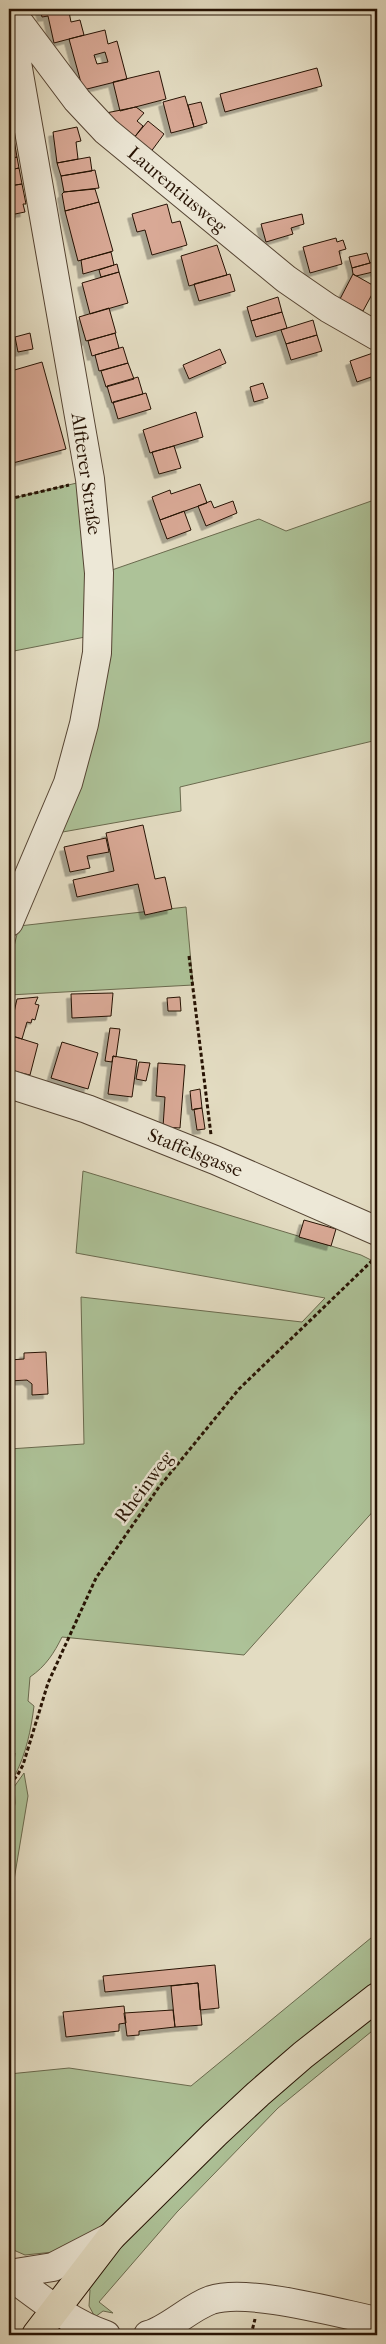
<svg xmlns="http://www.w3.org/2000/svg" width="386" height="2344" viewBox="0 0 386 2344" font-family="'IM FELL French Canon',serif">
<style>
.green{fill:#adc298;stroke:#6a6a4e}
.building{fill:#d9a996;stroke:#261203;fill-rule:evenodd;filter:url(#shadow)}
.lines{fill:none;stroke-linecap:round;stroke-linejoin:round}
.minor-casing{stroke:#543;stroke-width:30}
.major-casing{stroke:#261203;stroke-width:30}
.path{stroke:#261203;stroke-width:3;stroke-dasharray:4 2.5;stroke-linecap:butt}
.minor{stroke:#ede8d7;stroke-width:28}
.major{stroke:#e3dcc2;stroke-width:28}
.labels{text-anchor:middle;dominant-baseline:central;stroke-width:5;stroke-linejoin:round;paint-order:stroke}
.street-label{font-size:19px;fill:#261203;stroke:#ede8d7}
</style>
<defs>
<filter id="shadow"><feDropShadow dx="-4.5" dy="4.5" stdDeviation="0" flood-color="#0004"/></filter>
</defs>
<rect width="100%" height="100%" fill="#e3dcc2"/>
<filter id="stains"><feTurbulence type="fractalNoise" baseFrequency=".004" numOctaves="4"/><feColorMatrix values="0 0 0 0 .2 0 0 0 0 .09 0 0 0 0 .02 0 0 0 .5 -.17"/></filter>
<radialGradient id="worn" r=".72"><stop offset=".6" stop-color="#630" stop-opacity="0"/><stop offset="1" stop-color="#630" stop-opacity=".3"/></radialGradient>
<path class="green" d="M81 482 86 537 85 637 9 652V499Z
M377 499V740L180 787 181 811 57 833 109 571 259 519 286 531Z
M186 907 193 985 9 995V967L19 926Z
M83 1171 361 1255 377 1263V1507L244 1655 62 1637C54 1653 46 1666 30 1677L28 1701 34 1706C31 1730 26 1754 15 1775L10 1776 9 1765 14 1762 15 1753 9 1749V1449L84 1444 81 1297 302 1322 325 1298 76 1253Z
M24 1773 28 1796 14 1880 9 1879V1839L15 1803 14 1787Z
M377 1933V2027L278 2108 177 2212 99 2302 113 2313 103 2311 95 2317 89 2306 90 2290 63 2251 25 2255 9 2248V2074L69 2068 191 2086Z"/>
<path class="building" d="M40 9H79L69 12 71 22 80 20 84 35 54 43 48 16 42 17Z
M105 30 108 44 117 41 127 79 83 90 69 39ZM105 52 108 62 97 64 94 55Z
M317 68 322 86 225 112 220 94Z
M159 71 166 99 120 111 113 82Z
M185 96 194 127 171 133 163 102Z
M201 102 207 123 194 127 188 105Z
M136 107 144 113 137 121 143 126 133 139 106 113Z
M148 121 164 134 150 153 133 139Z
M77 127 81 141 76 142 78 159 57 163 53 132Z
M13 134 17 157 9 159V135Z
M17 157 19 168 9 170V159Z
M90 157 92 171 61 176 57 163Z
M19 168 22 184 9 186V170Z
M95 170 99 188 64 192 61 176Z
M22 184 26 204H23L25 212 10 215 9 186Z
M95 189 99 202 65 211 62 194 64 192Z
M99 202 113 251 78 261 65 211Z
M167 204 172 223 180 221 187 245 152 255 145 230 137 232 132 214Z
M302 214 304 224 291 228 293 234 266 242 261 224Z
M336 238 337 242 343 240 346 249 339 251 342 264 310 273 303 247Z
M217 245 227 275 189 286 181 256Z
M111 252 114 265 83 274 81 260Z
M367 253 370 263 352 268 349 257Z
M377 261V271L356 276 353 274 352 268Z
M117 264 119 272 101 277 99 270Z
M119 272 128 303 90 314 82 283Z
M230 274 235 291 199 301 194 284Z
M353 274 376 287 363 311 340 299Z
M278 297 282 312 251 321 247 307Z
M109 308 116 333 86 341 79 317Z
M282 312 287 328 256 337 251 321Z
M313 320 317 335 286 344 281 330Z
M30 333 33 349 18 352 15 337Z
M115 333 119 348 92 356 88 341Z
M317 335 322 351 291 360 286 344Z
M123 347 128 363 99 371 95 355Z
M220 349 226 363 189 379 183 365Z
M373 353 377 365V375L357 382 350 361Z
M42 362 66 449 9 464V365L11 371Z
M128 363 134 379 106 387 101 371Z
M138 377 143 394 112 403 107 386Z
M263 383 268 398 254 402 250 387Z
M146 393 151 409 118 419 113 402Z
M196 412 203 437 150 453 143 430Z
M174 446 181 468 159 474 152 452Z
M200 484 207 503 160 520 152 497 170 490 171 494Z
M211 501 214 508 233 501 237 513 206 526 198 506Z
M184 511 191 530 167 539 160 520Z
M143 825 155 879 165 877 172 909 145 915 138 884 77 897 73 880 114 871 106 833Z
M106 838 109 852 87 856 90 868 70 872 64 847Z
M113 993 111 1016 72 1018 71 994Z
M38 997 35 1004 39 1005 35 1020 32 1019 31 1023 27 1022 22 1039 9 1035 17 999Z
M180 997 181 1011H168L167 998Z
M110 1028 120 1029 116 1057 113 1056 112 1062 105 1061Z
M9 1035 38 1044 30 1075 9 1070Z
M62 1042 98 1053 88 1089 51 1078Z
M113 1056 137 1060 132 1097 108 1094Z
M139 1062 150 1063 146 1081 136 1079Z
M158 1063 185 1065 180 1128 163 1127 165 1097 156 1096Z
M200 1089 202 1108 192 1110 190 1091Z
M202 1108 205 1129 197 1130 194 1109Z
M304 1220 336 1229 331 1246 299 1237Z
M46 1352 48 1394 32 1395V1384L27 1380 9 1381V1360L24 1359V1353Z
M215 1965 219 2008 200 2010 198 1983 105 1992 103 1976Z
M198 1983 202 2025 175 2027 171 1986Z
M124 2006 126 2023 119 2024V2031L66 2037 63 2012Z
M173 2010 175 2027 139 2031V2035L127 2036 124 2013Z"/>
<g class="lines">
<defs>
<path id="minor" d="M11 12 77 100 106 131 286 279 328 308 377 336
M9 17 90 479 99 573 97 653 84 724 68 783 9 922
M9 1084 87 1109 215 1160 377 1231
M9 2274 53 2267 111 2237
M9 2275C39 2297 70 2323 106 2335
M148 2335C169 2329 189 2308 211 2300 248 2288 337 2313 377 2321"/>
<path id="major" d="M36 2335 111 2237 215 2134 258 2094 303 2055 377 1997"/>
</defs>
<use href="#minor" class="minor-casing"/>
<use href="#major" class="major-casing"/>
<path class="path" d="M9 499 69 485
M189 956 211 1135
M9 1784 17 1776 23 1765 48 1683 96 1578 159 1487 239 1389 377 1256
M9 1821 11 1801 10 1784
M9 2331 14 2335
M251 2335 255 2319"/>
<use href="#minor" class="minor"/>
<use href="#major" class="major"/>
</g>
<g class="labels">
<g class="street-label">
<text transform="translate(177 190) rotate(40)">Laurentiusweg</text>
<text transform="translate(86 474) rotate(82)">Alfterer Straße</text>
<text transform="translate(195 1153) rotate(22)">Staffelsgasse</text>
<text transform="translate(144 1487) rotate(-53)">Rheinweg</text>
</g>
</g>
<rect width="386" height="2344" fill="none" stroke="#e3dcc2" stroke-width="30"/>
<rect x="10" y="10" width="366" height="2324" fill="none" stroke="#261203" stroke-width="2.5"/>
<rect x="15" y="15" width="356" height="2314" fill="none" stroke="#261203"/>
<rect width="100%" height="100%" filter="url(#stains)"/>
<rect width="100%" height="100%" fill="url(#worn)"/>
</svg>
